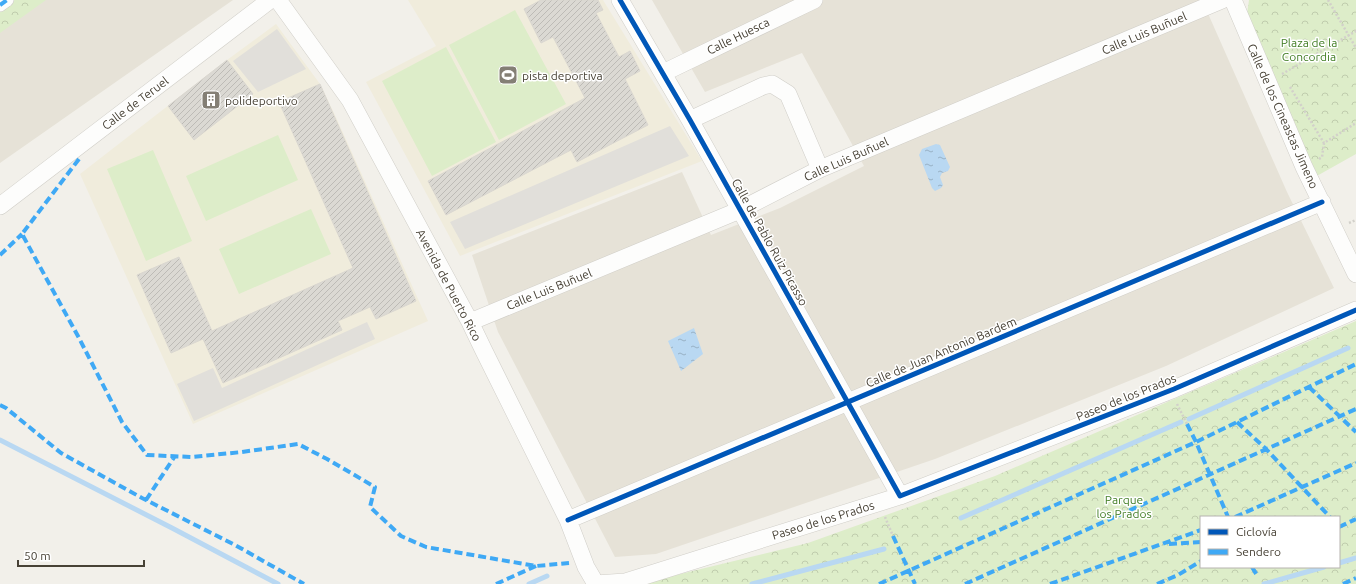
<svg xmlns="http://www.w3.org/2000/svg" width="1356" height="584" viewBox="0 0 1356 584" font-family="Ubuntu,sans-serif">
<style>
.residential{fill:#e6e2d7}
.education{fill:#f0ecdc}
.grass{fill:#ddedc9}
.park{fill:url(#park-crowns);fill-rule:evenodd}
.parking{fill:#e1dfda}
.water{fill:url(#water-ripples)}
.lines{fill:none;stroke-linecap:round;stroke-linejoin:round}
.stream{stroke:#b9d8f2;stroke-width:5}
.building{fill:url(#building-hatch);stroke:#dad7d0}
.pedestrian-casing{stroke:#d0cec8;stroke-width:14}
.minor-casing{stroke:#d0cec8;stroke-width:18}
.path{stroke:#d2d0ca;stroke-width:2.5;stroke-dasharray:2 2;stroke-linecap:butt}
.pedestrian{stroke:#fdfdfc;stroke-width:13}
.minor{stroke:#fdfdfc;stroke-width:17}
.quiet{stroke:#3fa9f5;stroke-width:4;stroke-dasharray:8 4;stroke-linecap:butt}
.cycleway-casing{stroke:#fff;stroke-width:8}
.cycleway{stroke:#0057b8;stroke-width:5}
.labels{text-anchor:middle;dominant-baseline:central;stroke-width:3;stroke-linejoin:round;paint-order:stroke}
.street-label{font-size:12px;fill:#484236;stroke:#fff}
.park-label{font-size:12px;fill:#427e25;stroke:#fff}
.poi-label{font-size:12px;fill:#484236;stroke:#fff;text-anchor:start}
</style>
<defs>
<pattern id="park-crowns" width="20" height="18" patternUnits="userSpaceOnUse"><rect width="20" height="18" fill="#ddedc9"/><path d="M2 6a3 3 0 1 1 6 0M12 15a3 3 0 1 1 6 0" fill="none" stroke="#bfccad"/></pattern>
<pattern id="water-ripples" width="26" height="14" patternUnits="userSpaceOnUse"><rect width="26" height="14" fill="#b9d8f2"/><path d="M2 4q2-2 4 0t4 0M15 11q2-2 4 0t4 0" fill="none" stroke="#98b1c5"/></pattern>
<pattern id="building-hatch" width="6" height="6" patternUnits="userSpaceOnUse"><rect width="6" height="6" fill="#dbd9d3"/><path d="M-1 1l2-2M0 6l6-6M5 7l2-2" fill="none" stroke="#bdbbb6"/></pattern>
</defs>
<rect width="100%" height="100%" fill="#f2f0ea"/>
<path class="residential" d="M0 0H233L0 163Z
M652 0H1202L1287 192 1334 288 1166 366 935 459 656 554 615 557 498 332 472 255 682 172 711 235 780 208 864 166 802 53 705 92Z"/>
<path class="education" d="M408 0H603L702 161 460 256 366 82 436 46Z
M276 24 320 84 334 113 428 321 193 424 80 174 227 60Z"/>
<path class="grass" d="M515 10 566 104 499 140 449 45Z
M446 47 496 142 432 176 382 81Z
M278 135 298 180 206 221 186 176Z
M153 150 192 241 146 261 107 169Z
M311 209 331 254 239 294 219 249Z"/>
<path class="park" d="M0 0H46L0 33Z
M1249 0H1356V154L1315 177 1247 14Z
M1356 321V584H639L808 543 995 476ZM1201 517H1339V567H1201Z"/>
<path class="parking" d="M277 29 306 69 258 92 233 61Z
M670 126 689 156 465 249 450 222Z
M367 322 375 339 194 421 177 384 213 368 222 388Z"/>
<path class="water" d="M936 144 940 145 950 167 948 171 942 173 940 177 943 185 941 188 935 191 932 188 919 155 922 149Z
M694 328 703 354 681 371 668 341Z"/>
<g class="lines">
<path class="stream" d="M1189 419 1348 348
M0 440 172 528 278 584
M961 518 1181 422
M1339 563 1356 558
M529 584 547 576
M752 584 884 549
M1264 584 1324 567"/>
</g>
<path class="building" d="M541 0H598L603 10 596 13 619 57 630 51 640 71 625 79 648 125 577 162 571 150 446 215 428 181 585 98 553 37 541 43 524 9Z
M227 60 253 94 194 140 168 106Z
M320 84 416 301 376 319 370 307 338 321 342 330 223 383 203 339 171 353 137 275 179 257 212 331 353 268 279 102Z"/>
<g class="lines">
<defs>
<path id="pedestrian" d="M0 5 7 0"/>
<path id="minor" d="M278 0 350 100 470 322 483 349 568 520 586 567 596 584
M620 0 690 120 900 496
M1233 0 1304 167 1356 274
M663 73 814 0
M690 120 763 86 772 84 788 94 820 169
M0 206 270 0
M470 322 740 210 820 169 1222 0
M568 520 1322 202
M596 584 625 582 900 496 1174 389 1356 310"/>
</defs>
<use href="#pedestrian" class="pedestrian-casing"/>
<use href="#minor" class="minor-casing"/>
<path class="path" d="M1328 0 1356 48
M1282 74 1356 31
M1290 87 1324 143
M1319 159 1322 157 1324 143 1356 123
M1349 223 1356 220
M1177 404 1187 424
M885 517 893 536"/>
<use href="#pedestrian" class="pedestrian"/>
<use href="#minor" class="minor"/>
<path class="quiet" d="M0 5 7 0
M79 159 22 234 79 338 122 422 147 455 191 457 242 452 298 444 327 459 375 487 370 507 401 536 426 547 536 566 569 563
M0 255 22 234
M1309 387 1356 432
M0 405 6 408 61 453 142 498 235 545 304 584
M1237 422 1266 449 1330 517
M1187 424 1196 442 1228 517
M146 500 175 456
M1235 517 1356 463
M1339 527 1356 519
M893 536 915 584
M1169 544 1201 542
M1252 567 1258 577
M496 584 536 566
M879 584 1196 442 1356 364
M965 584 1356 409
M1050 584 1201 530
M1157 584 1178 575 1201 561
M1343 584 1356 578"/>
<defs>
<path id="cycleway" d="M620 0 690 120 900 496 1174 389 1356 310
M568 520 1322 202"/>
</defs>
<use href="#cycleway" class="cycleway-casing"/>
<use href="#cycleway" class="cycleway"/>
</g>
<defs>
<symbol id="stadium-square" viewBox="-11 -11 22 22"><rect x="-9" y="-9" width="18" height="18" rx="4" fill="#847f75" stroke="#fff"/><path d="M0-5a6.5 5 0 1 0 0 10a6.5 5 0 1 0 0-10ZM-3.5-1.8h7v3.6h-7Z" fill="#fff"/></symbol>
<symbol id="building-square" viewBox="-11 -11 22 22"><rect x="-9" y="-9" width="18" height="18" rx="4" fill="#847f75" stroke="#fff"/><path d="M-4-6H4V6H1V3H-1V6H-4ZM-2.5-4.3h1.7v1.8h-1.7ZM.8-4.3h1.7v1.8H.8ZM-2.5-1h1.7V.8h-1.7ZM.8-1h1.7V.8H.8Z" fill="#fff"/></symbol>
</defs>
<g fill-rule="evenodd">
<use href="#stadium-square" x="497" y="64" width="22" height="22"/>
<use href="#building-square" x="200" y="89" width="22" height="22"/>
</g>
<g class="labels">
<g class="street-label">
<text transform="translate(1144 33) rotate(-23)">Calle Luis Buñuel</text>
<text transform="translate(738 36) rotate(-26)">Calle Huesca</text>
<text transform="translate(135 103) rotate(-37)">Calle de Teruel</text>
<text transform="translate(1283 116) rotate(66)">Calle de los Cineastas Jimeno</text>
<text transform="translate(846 159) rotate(-24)">Calle Luis Buñuel</text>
<text transform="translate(770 242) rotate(61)">Calle de Pablo Ruiz Picasso</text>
<text transform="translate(449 285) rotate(62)">Avenida de Puerto Rico</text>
<text transform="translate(549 289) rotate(-22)">Calle Luis Buñuel</text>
<text transform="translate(941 352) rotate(-23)">Calle de Juan Antonio Bardem</text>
<text transform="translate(1126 397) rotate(-22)">Paseo de los Prados</text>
<text transform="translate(823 520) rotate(-17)">Paseo de los Prados</text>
</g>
<g class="park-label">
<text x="1309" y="42">Plaza de la<tspan x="1309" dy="14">Concordia</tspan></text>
<text x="1124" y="499">Parque<tspan x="1124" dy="14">los Prados</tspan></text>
</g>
<g class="poi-label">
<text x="522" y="75">pista deportiva</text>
<text x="225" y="100">polideportivo</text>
</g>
</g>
<rect x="1200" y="516" width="140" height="52" fill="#ffffff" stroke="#b6b3af"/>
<rect x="1208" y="529" width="20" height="6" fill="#0057b8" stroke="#b6b3af"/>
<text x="1236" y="536" font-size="12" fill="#484236">Ciclovía</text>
<rect x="1208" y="549" width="20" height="6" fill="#3fa9f5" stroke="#b6b3af"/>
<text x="1236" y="556" font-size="12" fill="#484236">Sendero</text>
<path d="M18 560v6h126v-6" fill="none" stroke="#484236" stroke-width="2"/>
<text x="24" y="560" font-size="12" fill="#484236" stroke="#ffffff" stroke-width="3" paint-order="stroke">50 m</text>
</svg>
